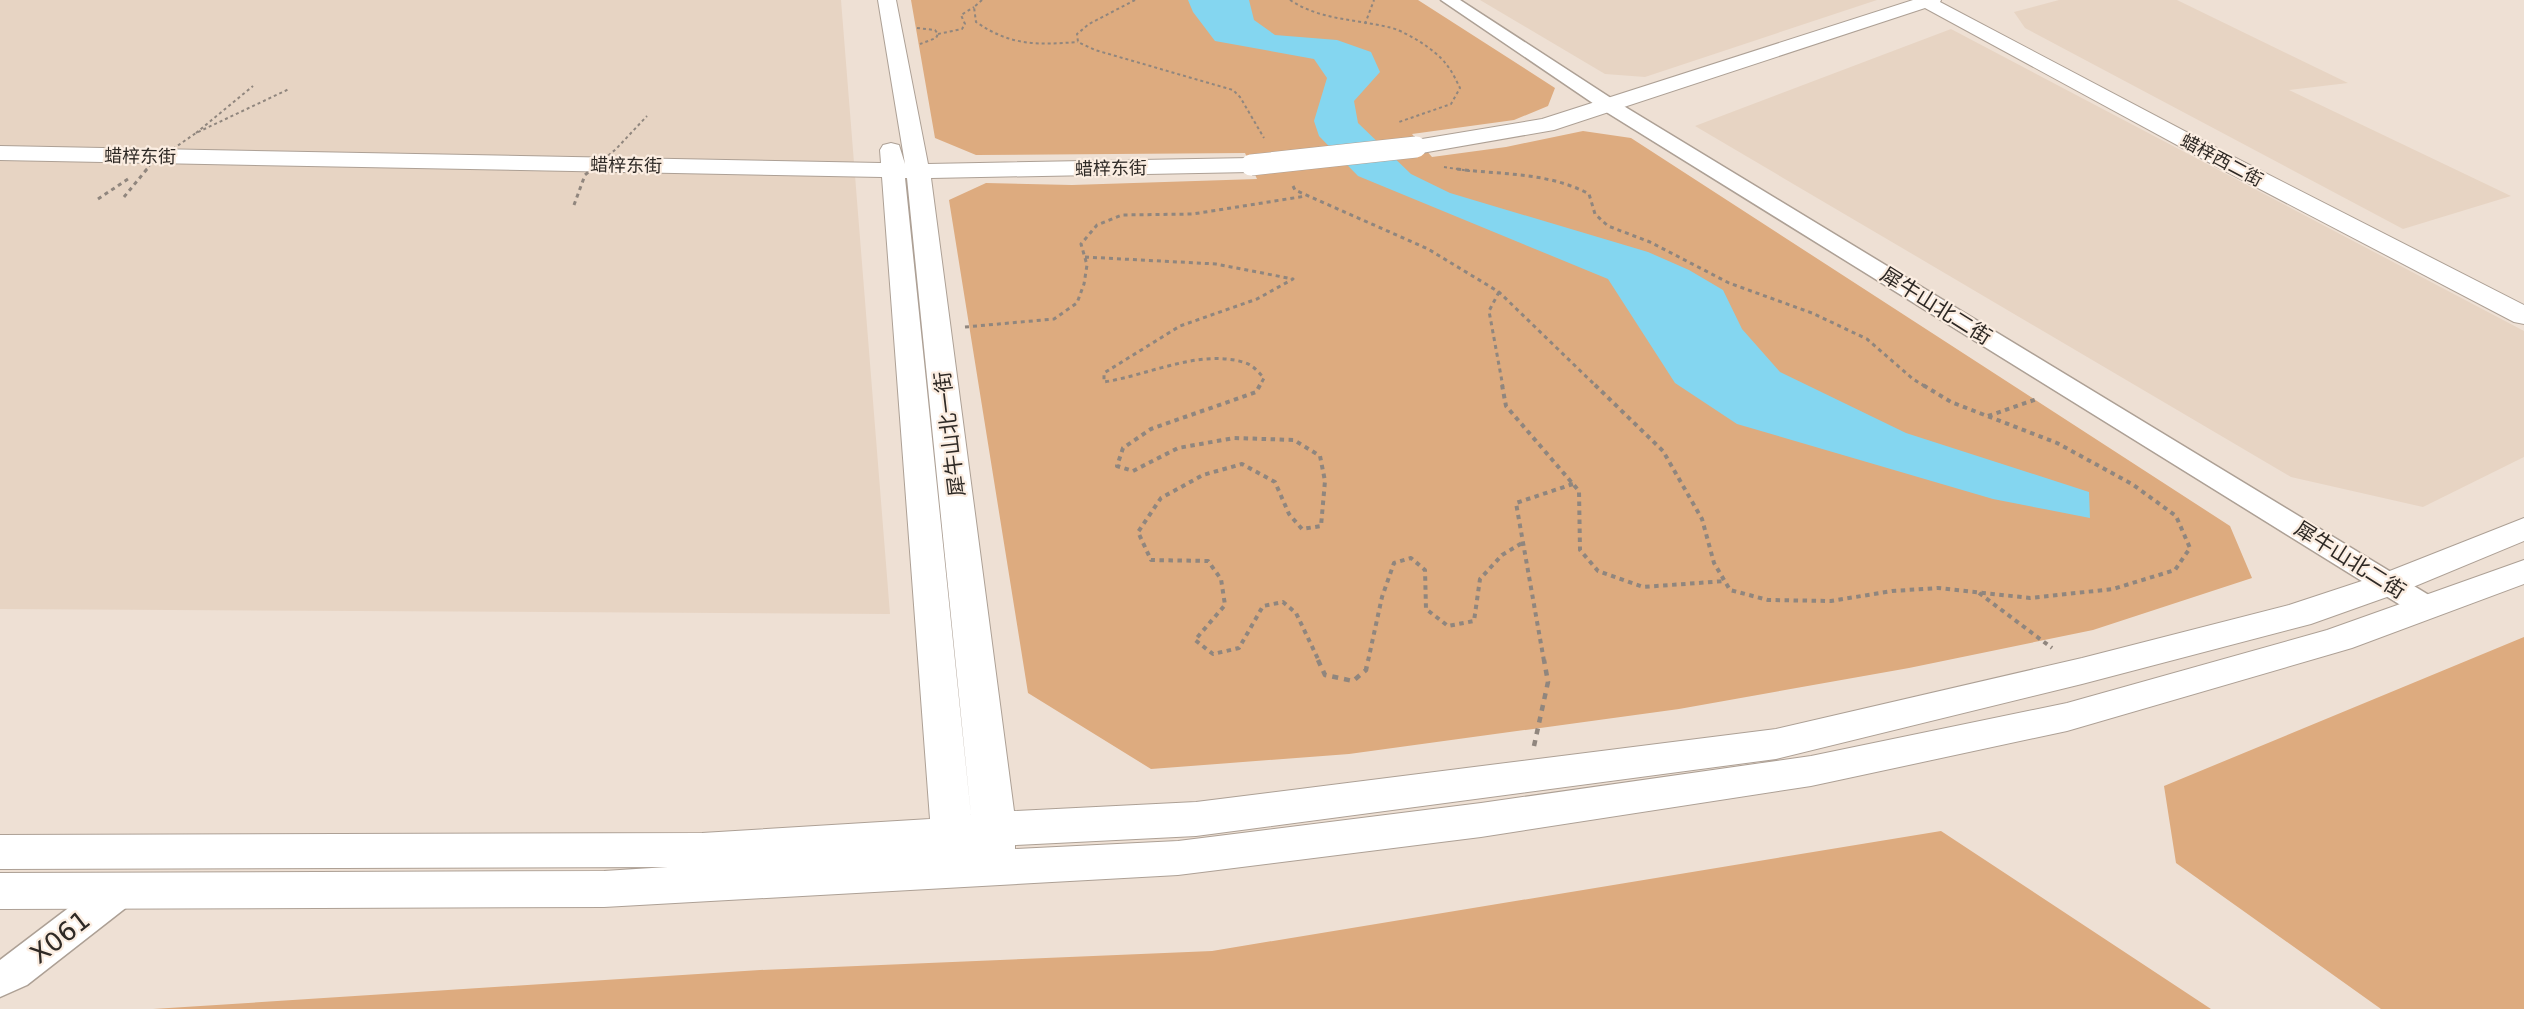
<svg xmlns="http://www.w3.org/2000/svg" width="2524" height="1009" viewBox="0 0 2524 1009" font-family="'DejaVu Sans','Noto Sans SC',sans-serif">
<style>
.built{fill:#e7d4c3}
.green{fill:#ddab7f}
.water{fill:#84d6f0}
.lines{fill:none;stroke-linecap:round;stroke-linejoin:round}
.minor-casing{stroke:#ada095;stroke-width:3}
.tertiary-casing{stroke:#ada095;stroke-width:2}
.path-far3{stroke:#90867e;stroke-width:2;stroke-dasharray:3 3;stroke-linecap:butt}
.path-far2{stroke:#90867e;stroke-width:3;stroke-dasharray:4 4;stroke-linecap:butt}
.path-far1{stroke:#90867e;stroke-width:4;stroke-dasharray:4.5 4.5;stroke-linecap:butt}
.path{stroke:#90867e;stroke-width:4.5;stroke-dasharray:6 6;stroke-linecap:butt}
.minor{fill:#fff;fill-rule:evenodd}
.tertiary{fill:#fff;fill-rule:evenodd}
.tertiary-bridge-casing{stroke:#ada095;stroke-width:22;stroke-linecap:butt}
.path-bridge-far1{stroke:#90867e;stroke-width:2;stroke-dasharray:3 3;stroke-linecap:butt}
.path-bridge{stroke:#90867e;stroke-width:3;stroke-dasharray:4 4;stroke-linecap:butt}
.tertiary-bridge{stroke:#fff;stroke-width:21}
.labels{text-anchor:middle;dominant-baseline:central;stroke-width:4.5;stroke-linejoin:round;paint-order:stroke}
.far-street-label{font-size:18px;fill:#2e2925;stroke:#fbede1}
.street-label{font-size:21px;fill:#2e2925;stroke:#fbede1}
.near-street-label{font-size:26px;fill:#2e2925;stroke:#fbede1}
</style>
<rect width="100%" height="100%" fill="#eee0d4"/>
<path class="built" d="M0 0H841L890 614 0 609Z
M1480 0H1877L1645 77 1605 74Z
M2059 0H2177L2348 83 2289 90 2511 196 2403 229 2025 28 2014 12Z
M1951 29 2524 331V457L2423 507 2291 477 1695 126Z"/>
<path class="green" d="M911 0H1418L1555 88 1548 106 1514 120 1412 134 1432 157 1506 147 1583 131 1631 138 2230 526 2252 578 2093 630 1909 668 1679 709 1349 754 1151 769 1028 693 949 200 986 183 1072 185 1257 179 1245 153 976 155 935 138Z
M2524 637V1009H2381L2176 863 2164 786Z
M1941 831 2211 1009H153L760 970 1212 951Z"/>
<path class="water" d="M1188 0H1249L1254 20 1275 35 1337 40 1371 52 1380 72 1354 101 1358 123 1411 174 1450 193 1648 252 1689 270 1723 290 1742 329 1780 372 1906 433 2089 492 2090 518 1993 499 1737 424 1675 383 1608 279 1358 176 1319 136 1314 121 1327 78 1314 59 1215 41 1193 12Z"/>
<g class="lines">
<defs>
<path id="minor" d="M1441 0H1460L1617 102 2437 600 2442 607 2437 614 2426 617 2415 614 1603 110Z
M118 876 132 881 137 892 132 903 27 985 0 997V960L104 881Z"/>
<path id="tertiary" d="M878 0H896L928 164 1251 158 1259 160 1263 165 1259 170 1251 172 931 178 1014 811 1196 802 1776 729 2082 658 2289 605 2377 576 2524 518V541L2401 592 2311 624 2082 684 1776 759 1196 836 1015 845V849L1178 841 1481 803 1811 756 2067 703 2327 630 2524 560V584L2352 648 2067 731 1811 786 1481 837 1178 875 604 907 0 909V873L604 871 668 867 0 869V835L702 833 930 819 882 177 0 160V146L881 163 880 150 883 145 891 143 899 145 905 164ZM905 178H907L971 815Z
M1913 0H1941L1940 2 2228 154 2524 305V324L2514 322 2212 164 1925 8 1554 130 1416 154 1408 152 1405 147 1408 142 1416 140 1542 119Z"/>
</defs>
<use href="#minor" class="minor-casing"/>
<use href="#tertiary" class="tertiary-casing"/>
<path class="path-far3" d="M982 0 974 7 976 22C1011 46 1037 45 1078 42
M1135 0 1089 24 1077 34 1078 42 1095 50 1233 90 1240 97 1264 138
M1290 0C1320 20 1354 19 1388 27 1404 30 1436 50 1446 64 1452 71 1456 80 1460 88L1451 104 1399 122
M1365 24 1374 0
M917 28 935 30 938 34 936 38 920 44
M938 34 962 29 965 24 961 15 974 7
M196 133 253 86
M1444 167 1470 171"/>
<path class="path-far2" d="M1457 169C1503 175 1548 172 1589 194L1595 214 1608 226 1650 242 1729 283 1812 313 1867 339 1913 379 1926 387
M1293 186 1295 190 1428 249 1499 292 1597 387
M98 199 128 179
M1085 257 1216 264 1293 279 1257 299 1180 326 1104 373V382C1149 375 1201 348 1246 363 1254 366 1259 373 1264 378L1259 387
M1499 292 1489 311 1503 387
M965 327 1054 319 1077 303 1084 284 1087 265 1081 244 1097 225 1122 215 1193 214 1306 196"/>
<path class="path-far1" d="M1260 385 1256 392 1151 429 1123 448 1117 466 1133 471 1178 448 1234 438 1294 440 1320 456 1325 481 1321 526 1302 529 1289 514 1275 482 1242 464 1203 475 1161 498 1138 532 1151 560 1208 561 1221 579 1225 605 1195 640 1213 654 1239 648 1263 606 1283 602 1296 613 1319 661
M1502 385 1506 406 1579 491 1580 550 1598 571 1643 587 1725 581
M1595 385 1663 451 1702 519 1714 563 1730 590 1768 600 1831 601 1892 591 1938 588 2030 598 2113 589 2175 570 2190 548 2176 516 2132 484 2057 443 1951 402 1923 385
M1988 416 2037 399
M1979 593 2052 648
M1368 661 1382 597 1394 563 1411 558 1425 570 1426 609 1448 626 1474 621 1480 579 1502 555 1522 543
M1544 661 1516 503 1573 484"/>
<path class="path" d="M1318 660 1325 675 1353 681 1366 670 1368 660
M1534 746 1548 682 1544 660"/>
<use href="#minor" class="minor"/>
<use href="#tertiary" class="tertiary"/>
<defs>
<path id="tertiary-bridge" d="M1251 165 1416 147"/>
</defs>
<use href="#tertiary-bridge" class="tertiary-bridge-casing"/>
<path class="path-bridge-far1" d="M145 171 151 164 196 133 289 89
M590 171 616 149 647 116"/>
<path class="path-bridge" d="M124 197 147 169
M574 205 585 175 592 169"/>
<use href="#tertiary-bridge" class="tertiary-bridge"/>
</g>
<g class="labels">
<g class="far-street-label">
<text transform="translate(140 156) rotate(1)">蜡梓东街</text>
<text transform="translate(2222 160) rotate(28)">蜡梓西二街</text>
<text transform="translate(626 165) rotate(1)">蜡梓东街</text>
<text transform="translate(1111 168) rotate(-1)">蜡梓东街</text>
</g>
<g class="street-label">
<text transform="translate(1936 306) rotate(32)">犀牛山北二街</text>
<text transform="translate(950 434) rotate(-97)">犀牛山北一街</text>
<text transform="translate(2350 560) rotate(32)">犀牛山北二街</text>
</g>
<g class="near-street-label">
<text transform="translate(60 937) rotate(-38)">X061</text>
</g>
</g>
</svg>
